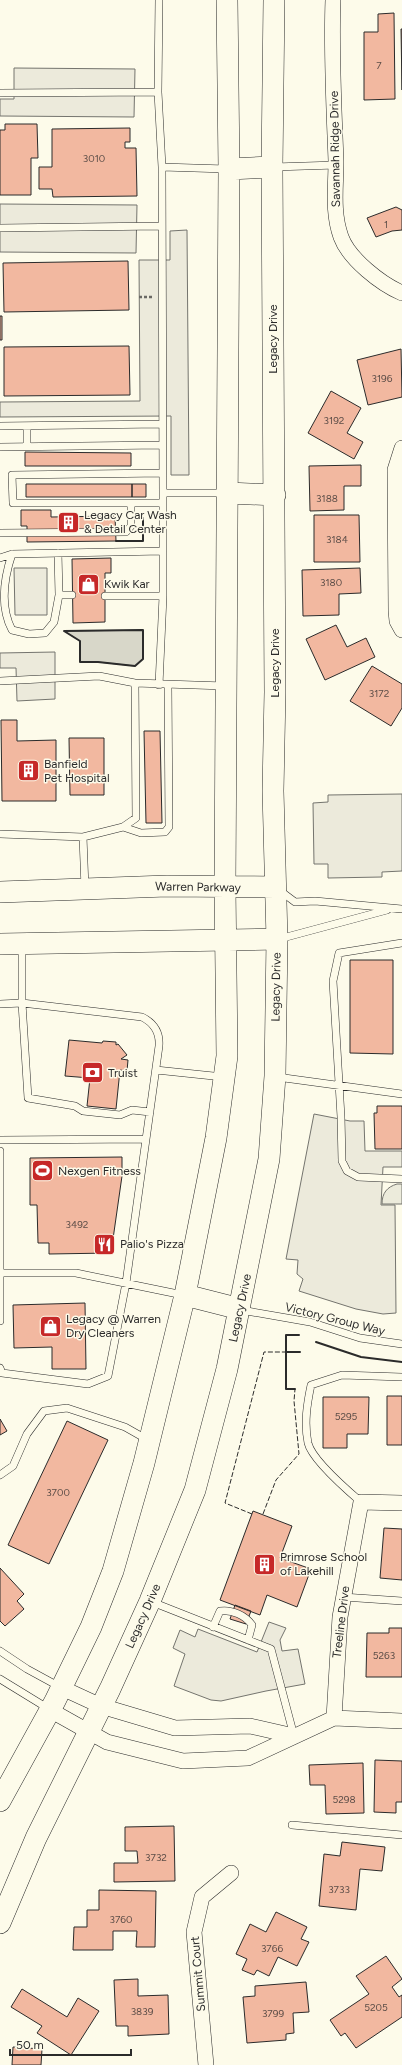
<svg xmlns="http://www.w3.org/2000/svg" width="402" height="2065" viewBox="0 0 402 2065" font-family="Figtree,sans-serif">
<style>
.green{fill:#ecebdb;stroke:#74746e}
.parking{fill:#eceadb;stroke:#74746e}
.water{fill:#d8d7c9;stroke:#74746e}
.building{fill:#f2b8a0;stroke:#2b2b2b}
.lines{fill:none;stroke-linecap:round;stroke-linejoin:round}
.lane-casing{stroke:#2b2b2b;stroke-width:8}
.street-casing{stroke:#2b2b2b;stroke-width:16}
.secondary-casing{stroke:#2b2b2b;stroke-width:22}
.path{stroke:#6a6964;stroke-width:2.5;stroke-dasharray:3 2;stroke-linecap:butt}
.lane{stroke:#fdfbea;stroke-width:7}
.street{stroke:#fdfbea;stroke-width:15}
.secondary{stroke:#fdfbea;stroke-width:21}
.fence{stroke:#2b2b2b;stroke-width:1;stroke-dasharray:5 2;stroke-linecap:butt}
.wall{stroke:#2b2b2b;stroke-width:2}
.labels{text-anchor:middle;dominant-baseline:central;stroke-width:3;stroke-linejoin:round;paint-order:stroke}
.number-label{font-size:10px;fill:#5d4e48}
.street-label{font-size:12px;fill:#2b2b2b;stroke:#fdfbea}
.poi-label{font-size:12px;fill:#2b2b2b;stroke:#fdfbea;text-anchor:start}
</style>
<rect width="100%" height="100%" fill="#fdfbea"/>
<path class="green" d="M397 1184H402V1204H382C382 1193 387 1187 397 1184Z"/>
<path class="parking" d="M14 68 135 69 134 117 0 116V99H14Z
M0 204 137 205 136 253 0 252Z
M187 230 189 475H171V416L0 417V402L140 401 139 260H170V231Z
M14 568H47V615H15Z
M55 652V699L17 701 16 668H0V653Z
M402 794V871L382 872V877L328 878V864H314L313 803 328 802V795Z
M314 1114 350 1121H364L365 1151H402V1167H383L381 1205H395L396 1313 383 1314 356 1309 299 1291 303 1279 297 1274 298 1260 286 1259Z
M269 1622 286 1628 280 1640 282 1651 298 1649 305 1684 266 1691 221 1701 211 1700 174 1686 185 1654 173 1648 180 1630 195 1637 198 1629 257 1652Z"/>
<path class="water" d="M143 630V659L135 666 98 662H80V641L64 631Z"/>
<path class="building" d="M394 13 395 99 364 100V32H378V14Z
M401 29H402V90Z
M5 124H37L38 158H31V195H0V130H5Z
M130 128V142H125V148H136L137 196 53 197 52 189H39V167H52V129Z
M396 207 402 210V230L392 231 376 237 367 218Z
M128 261 129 310 4 312 3 263Z
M0 316H2V340H0Z
M129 346 130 395 4 396V347Z
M401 349 402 397 368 405 357 360Z
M331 391 361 408 347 433 363 442 354 459 308 433Z
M25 452 131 453V466H25Z
M361 465V486H344V510L310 511 309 466Z
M26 484H132V497H26Z
M132 484H146V497H132Z
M21 510H51V517L115 516 116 541 27 542V526H21Z
M314 515H359L360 562H314Z
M111 558V573H105V622L73 623 72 559Z
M360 568 361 593 339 594V615L303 616 302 570Z
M336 625 347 647 366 638 375 657 325 680 306 639Z
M372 666 402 684V708L391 726 350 701Z
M1 720H17V741L56 740V801H2Z
M144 731H160L162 823H146Z
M69 738H104V795H70Z
M350 960H393V1054L350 1053Z
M69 1040 102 1043 103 1041 116 1042V1045L118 1044 127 1055 121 1059 128 1060 127 1071 120 1070 116 1109 87 1106 90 1078 65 1076Z
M377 1106H402V1149H375L374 1113H377Z
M122 1157V1176L111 1253 49 1254V1243H38L37 1205H30V1158Z
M85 1303 86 1369H52V1347L14 1348 13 1305Z
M387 1396H402V1445H387Z
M323 1397H369L368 1434H347V1448H323Z
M0 1419 7 1431 0 1435Z
M67 1421 108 1440 49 1564 8 1545Z
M253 1511 292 1526 280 1558 311 1569 297 1607 267 1595 260 1615 220 1600Z
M384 1528 402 1529V1580L380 1578Z
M0 1568 24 1594 17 1601 24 1609 5 1626 0 1621Z
M235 1605 251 1611 246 1624 230 1619Z
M389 1628H402V1677H366L367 1633H389Z
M375 1760 402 1761V1802H396V1813L374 1812Z
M363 1763 364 1813 326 1814 325 1785H310L309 1765Z
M174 1826 175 1881 114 1882V1863H138L137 1851H125V1827Z
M342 1842 385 1847 382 1871 360 1869 356 1910 319 1906 324 1854 340 1856Z
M99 1890 156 1891 155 1947H136L137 1931H113V1950H73L74 1927H87V1910H99Z
M276 1912 307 1927 301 1939 309 1942 297 1966 278 1957 269 1976 257 1970 254 1975 242 1970 247 1959 236 1954 250 1924 266 1932Z
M386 1956 402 1979 392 1987 399 1997 402 1995V2017L356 2048 345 2033 341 2036 330 2020 369 1994 356 1976Z
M138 1979V1996L168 1995 169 2034 128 2036V2026H116L114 1980Z
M306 1982 309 2012 293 2013 294 2033 286 2034V2040L247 2043 243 1997 255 1996V1986Z
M22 1989 67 2017 78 1998 99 2011 71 2055 37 2033 42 2026 11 2007Z
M13 2047 42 2049 41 2065H12Z"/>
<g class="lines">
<defs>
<path id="lane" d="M159 0 158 92 162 167 226 169
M0 93 158 92
M162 167 163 493
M274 167 336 165
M0 228 161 226
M0 426 162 424
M27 426V447
M0 447 162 445
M163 473 12 475 13 503H163
M0 533 126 532 131 526V504
M58 553 59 595
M12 554C4 578 0 607 12 630L29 634 45 633 54 622 59 595H72
M0 558 12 554 163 551
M105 596H163
M0 681 99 676 135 683 225 686
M159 685 163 596V493H226
M123 827 141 833 165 832 169 827 168 685
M0 834 83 837 85 888
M83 837 123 827 136 818 135 683
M279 890 295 902 315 901 402 909
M279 939 387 910
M402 943 339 953 333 981 341 1117 342 1161 347 1171 358 1177 402 1179
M0 1004 22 1003 28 1098 75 1106 83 1111 120 1115 132 1110 150 1112
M156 1070 223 1077
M277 1077 402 1094
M0 1140 146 1139
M0 1151V1321
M0 1273H76L183 1295
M241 1310 310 1322 360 1338 402 1344
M0 1368 2 1373 88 1384 108 1376 126 1283 159 1046C160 1033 154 1023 142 1017L22 1003V944
M0 1475 13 1466 27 1434 44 1411 67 1408 125 1427 148 1440
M361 1502C347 1490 312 1460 308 1443 304 1423 307 1404 311 1385L342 1375 402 1377
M343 1597 402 1601
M152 1602 271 1649 294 1736
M213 1627 220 1611C232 1609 246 1616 252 1625L248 1640
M0 1651 27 1669 60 1687
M0 1679 49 1709
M292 1825 402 1835"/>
<path id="street" d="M333 0C331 54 334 108 336 161 336 187 332 212 341 237 349 259 381 284 402 293
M402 448 395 470 396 611 397 621 402 630
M62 1688 101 1706 175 1728 250 1726 294 1736
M50 1710 107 1742 183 1761 248 1758 334 1718 402 1721
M334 1718 340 1617 361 1502 402 1503
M206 2065 194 1932 202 1897 231 1873"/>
<path id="secondary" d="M229 169 272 167
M228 493 275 495
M0 892 167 886 275 887
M0 944 277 939
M185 1295 240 1309
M0 1801 55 1701 91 1627 113 1571 144 1463 185 1295 216 1138 227 1056 225 888 229 169 227 0
M0 1923 36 1838 110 1689 150 1601 195 1490 227 1369 269 1159 275 1076 277 939 273 791 275 692 272 167 274 0"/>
</defs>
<use href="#lane" class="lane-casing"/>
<use href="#street" class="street-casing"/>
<use href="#secondary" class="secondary-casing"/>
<path class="path" d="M139 297H152"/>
<use href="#lane" class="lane"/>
<use href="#street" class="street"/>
<use href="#secondary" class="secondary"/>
<path class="fence" d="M252 1514 225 1503 264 1352H286
M263 1514 276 1480 299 1454 294 1401 295 1389"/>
<path class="wall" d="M116 541H143V518
M143 630V659L135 666 98 662H80V641L64 631Z
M316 1342 361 1357 402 1362
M286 1352H300
M295 1389H286V1335H299"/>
</g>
<defs>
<symbol id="building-square" viewBox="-11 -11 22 22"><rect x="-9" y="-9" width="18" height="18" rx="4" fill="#c62828" stroke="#fdfbea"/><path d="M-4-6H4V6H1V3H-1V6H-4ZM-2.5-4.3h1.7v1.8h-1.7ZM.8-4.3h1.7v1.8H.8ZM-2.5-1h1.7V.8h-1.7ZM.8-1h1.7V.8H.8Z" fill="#fff"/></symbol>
<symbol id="shop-square" viewBox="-11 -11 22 22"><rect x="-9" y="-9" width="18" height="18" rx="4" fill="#c62828" stroke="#fdfbea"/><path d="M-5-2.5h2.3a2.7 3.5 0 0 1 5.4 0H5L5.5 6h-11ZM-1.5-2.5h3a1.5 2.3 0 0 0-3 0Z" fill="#fff"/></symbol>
<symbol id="bank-square" viewBox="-11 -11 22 22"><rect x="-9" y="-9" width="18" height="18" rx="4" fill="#c62828" stroke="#fdfbea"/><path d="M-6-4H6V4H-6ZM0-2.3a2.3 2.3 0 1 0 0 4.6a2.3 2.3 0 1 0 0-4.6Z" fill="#fff"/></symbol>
<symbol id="stadium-square" viewBox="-11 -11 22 22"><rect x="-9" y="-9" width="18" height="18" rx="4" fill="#c62828" stroke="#fdfbea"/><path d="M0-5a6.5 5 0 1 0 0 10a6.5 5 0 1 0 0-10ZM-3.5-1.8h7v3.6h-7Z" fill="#fff"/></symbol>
<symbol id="restaurant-square" viewBox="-11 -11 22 22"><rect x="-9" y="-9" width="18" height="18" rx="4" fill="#c62828" stroke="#fdfbea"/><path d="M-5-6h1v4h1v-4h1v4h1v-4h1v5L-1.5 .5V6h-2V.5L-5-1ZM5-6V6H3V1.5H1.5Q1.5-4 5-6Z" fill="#fff"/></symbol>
</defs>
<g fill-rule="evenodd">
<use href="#building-square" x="56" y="510" width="25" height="25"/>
<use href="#shop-square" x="76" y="572" width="25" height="25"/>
<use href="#building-square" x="16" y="758" width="25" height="25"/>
<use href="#bank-square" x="80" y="1060" width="25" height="25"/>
<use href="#stadium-square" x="30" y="1158" width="25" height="25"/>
<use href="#restaurant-square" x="92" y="1232" width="25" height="25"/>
<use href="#shop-square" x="38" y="1314" width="25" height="25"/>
<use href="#building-square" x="252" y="1552" width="25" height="25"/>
</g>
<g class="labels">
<g class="number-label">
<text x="379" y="65">7</text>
<text x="94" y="158">3010</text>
<text x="386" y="224">1</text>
<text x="382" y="378">3196</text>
<text x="334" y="420">3192</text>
<text x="327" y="498">3188</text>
<text x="337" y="539">3184</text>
<text x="331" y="582">3180</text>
<text x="379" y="693">3172</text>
<text x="77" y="1224">3492</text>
<text x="346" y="1416">5295</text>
<text x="58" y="1492">3700</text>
<text x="384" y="1655">5263</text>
<text x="344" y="1799">5298</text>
<text x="156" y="1857">3732</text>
<text x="339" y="1889">3733</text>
<text x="121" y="1919">3760</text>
<text x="272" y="1948">3766</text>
<text x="376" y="2007">5205</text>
<text x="142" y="2011">3839</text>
<text x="273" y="2013">3799</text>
</g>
<g class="street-label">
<text transform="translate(335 149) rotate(-91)">Savannah Ridge Drive</text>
<text transform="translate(273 339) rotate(-90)">Legacy Drive</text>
<text transform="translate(275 663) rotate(-90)">Legacy Drive</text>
<text transform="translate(198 887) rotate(1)">Warren Parkway</text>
<text transform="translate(276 987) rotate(-89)">Legacy Drive</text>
<text transform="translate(240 1308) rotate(-78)">Legacy Drive</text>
<text transform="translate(335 1319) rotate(14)">Victory Group Way</text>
<text transform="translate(143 1616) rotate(-66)">Legacy Drive</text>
<text transform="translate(341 1622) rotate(-83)">Treeline Drive</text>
<text transform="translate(198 1974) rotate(-95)">Summit Court</text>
</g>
<g class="poi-label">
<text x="84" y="515">Legacy Car Wash<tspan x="84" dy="14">&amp; Detail Center</tspan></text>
<text x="104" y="584">Kwik Kar</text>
<text x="44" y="764">Banfield<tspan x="44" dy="14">Pet Hospital</tspan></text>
<text x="108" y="1073">Truist</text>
<text x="58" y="1171">Nexgen Fitness</text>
<text x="120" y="1244">Palio's Pizza</text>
<text x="66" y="1319">Legacy @ Warren<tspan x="66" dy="14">Dry Cleaners</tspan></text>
<text x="280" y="1557">Primrose School<tspan x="280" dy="14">of Lakehill</tspan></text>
</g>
</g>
<path d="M10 2049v6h121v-6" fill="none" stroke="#2b2b2b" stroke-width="2"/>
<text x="16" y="2049" font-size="12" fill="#2b2b2b" stroke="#fdfbea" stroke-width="3" paint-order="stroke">50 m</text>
</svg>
